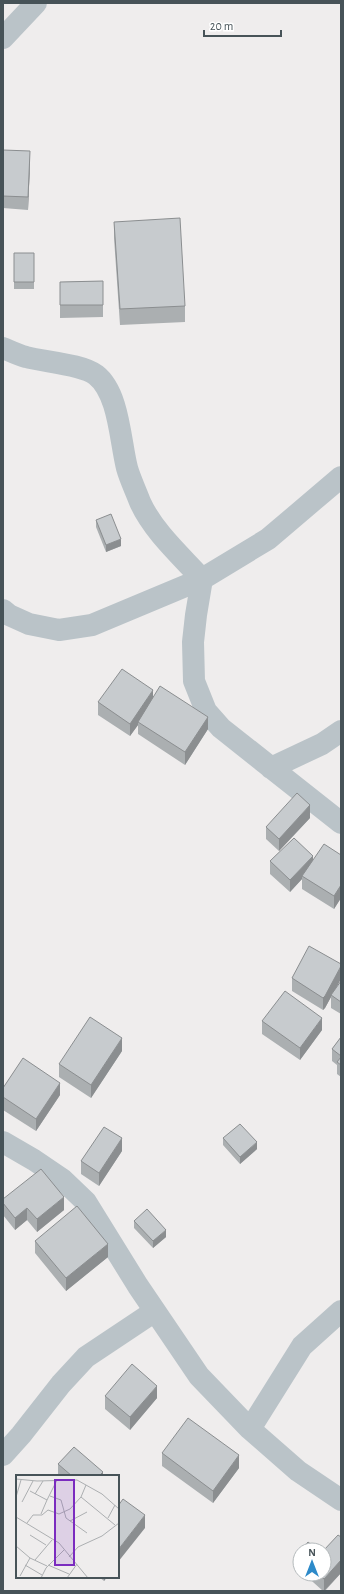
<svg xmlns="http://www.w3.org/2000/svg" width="344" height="1594" viewBox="0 0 344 1594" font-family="'Alegreya Sans',sans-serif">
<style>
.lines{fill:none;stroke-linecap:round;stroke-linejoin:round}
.minor{stroke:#bac3c8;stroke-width:22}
.wall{fill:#abafb1}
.shaded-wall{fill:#8b8e90}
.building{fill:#c7cbce;stroke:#8b8e90}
.inset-road{fill:none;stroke:#acafb1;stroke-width:1}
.view{fill:#7b2cbf;fill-opacity:0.15;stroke:#7b2cbf;stroke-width:2}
.inset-edge{fill:none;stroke:#475358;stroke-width:2}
</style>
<rect width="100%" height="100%" fill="#efeded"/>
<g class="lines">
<path class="minor" d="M3 38 36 3
M3 348C10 351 18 355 26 357 44 362 82 364 96 375 119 393 120 440 127 468 130 479 136 491 140 502 153 531 181 556 202 579L196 615 193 642 194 681 206 711 221 728 341 823
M3 610 9 615 29 624 59 630 92 625 202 579 268 539 341 477
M271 768 322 744 341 731
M3 1142 34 1160 62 1179 86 1202 138 1286 199 1376 250 1429 298 1471 341 1500
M250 1429 302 1346 341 1311
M3 1455 21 1435 61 1384 86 1357 155 1311"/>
</g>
<path class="wall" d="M3 150 30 164 28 210 3 208Z
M114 222 185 306V322L120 325 114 238Z
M14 253H34V289H14Z
M103 281V317L60 318V282Z
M96 520 121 546 106 552 96 527Z
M153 698 208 729 185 765 138 734V725L130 736 98 715V702Z
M310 818 279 851 266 839V827Z
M341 855V898L334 909 302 889V879L290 892 270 874V861L313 860Z
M292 978 336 989 341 981V1014L331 1008V997L325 1008 323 1010 292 991Z
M262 1021 322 1030 300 1060 262 1034Z
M341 1037V1077L337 1074V1065L332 1061V1049Z
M122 1051 91 1098 59 1077V1064Z
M3 1088 60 1095 36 1131 3 1110Z
M223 1138 257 1149 240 1164 223 1145Z
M122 1151 99 1186 81 1174V1161Z
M3 1199 64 1210 37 1232 27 1220 15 1230 3 1215Z
M134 1221 166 1237 153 1248 134 1228Z
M35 1241 108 1257 66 1291 35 1253Z
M105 1396 157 1398 130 1430 105 1409Z
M162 1453 239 1468 213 1503 162 1466Z
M58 1464 103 1476H58Z
M341 1537V1573L325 1591H323L304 1574H324Z
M300 1552V1570L297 1568V1555Z
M99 1577H107L104 1581Z"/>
<path class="shaded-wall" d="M30 151V164L28 210V197Z
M4 250V266L3 267V251Z
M121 539V546L106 552V545Z
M153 690V703L138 722V725L130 736V724Z
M208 717V729L185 765V752Z
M310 805V818L279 851V839Z
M313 856V868L302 876V879L290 892V880Z
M341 885V898L334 909V896Z
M341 966V979L332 996 331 995V997L325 1008 323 1010V998Z
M322 1018V1030L300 1060V1048Z
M122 1038V1051L91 1098V1085Z
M60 1083V1095L36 1131V1119Z
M122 1138V1151L99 1186V1173Z
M257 1142V1149L240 1164V1157Z
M64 1197V1210L37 1232V1219Z
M27 1208V1220L15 1230V1218Z
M166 1230V1237L153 1248V1241Z
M108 1244V1257L66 1291V1278Z
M157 1386V1398L130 1430V1417Z
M239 1455V1468L213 1503V1491Z
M103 1472V1476H99Z
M145 1515V1528L118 1562V1550Z
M341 1560V1573L324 1591V1579Z
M104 1577H107L104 1581Z"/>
<path class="building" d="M3 150 30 151 28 197 3 196Z
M180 218 185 306 120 309 114 222Z
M14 253H34V282H14Z
M103 281V305H60V282Z
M111 514 121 539 106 545 96 520Z
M122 669 153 690 130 724 98 702Z
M160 686 208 717 185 752 138 722Z
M297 793 310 805 279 839 266 827Z
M294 838 313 856 290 880 270 861Z
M324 844 341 855V885L334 896 302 876Z
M309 946 341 964V966L325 996 323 998 292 978Z
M341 981V1002L331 995Z
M285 991 322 1018 300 1048 262 1021Z
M90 1017 122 1038 91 1085 59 1064Z
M341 1037V1056L332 1049Z
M341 1057V1065L337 1062Z
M23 1058 60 1083 36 1119 3 1097V1088Z
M240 1124 257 1142 240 1157 223 1138Z
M104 1127 122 1138 99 1173 81 1161Z
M41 1169 64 1197 37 1219 27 1208 15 1218 3 1203V1199Z
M77 1206 108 1244 66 1278 35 1241Z
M147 1209 166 1230 153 1241 134 1221Z
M132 1364 157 1386 130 1417 105 1396Z
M188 1418 239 1455 213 1491 162 1453Z
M74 1447 103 1472 99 1476H72L58 1464Z
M123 1499 145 1515 118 1550V1506Z
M338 1535 341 1537V1560L324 1579 318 1574H324V1550Z
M308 1542 318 1550H301Z
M300 1552V1558L297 1555Z"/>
<g transform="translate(16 1475)">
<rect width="103" height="103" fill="#efeded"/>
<path class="inset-road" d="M0 4 21 6 61 5 86 19 103 34M14 16 31 25 41 5M19 19 27 6M34 21 45 25 50 43 71 58M0 22 5 5M65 22 99 50M6 27 17 6M25 39 31 25M0 42 43 68 72 103M92 43 99 30M54 46 71 37M11 48 17 40H26L32 35 43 39 54 34 65 22 70 10M14 60 30 70M0 71 14 83 31 91M53 82 62 72 86 61 103 48M19 85 36 65M9 90 26 100M32 90 53 99M4 101 14 83M25 103 30 93 48 75M51 103 61 89"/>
<path class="view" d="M39 5H58V90H39Z"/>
<rect width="103" height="103" class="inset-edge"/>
</g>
<rect width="344" height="1594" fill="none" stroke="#475358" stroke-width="8"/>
<g transform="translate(312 1562)"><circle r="19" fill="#ffffff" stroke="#b5babc"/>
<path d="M0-3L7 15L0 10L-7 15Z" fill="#2d8ac9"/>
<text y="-6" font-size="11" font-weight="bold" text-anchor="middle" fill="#475358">N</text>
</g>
<path d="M204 30v6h77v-6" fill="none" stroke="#475358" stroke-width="2"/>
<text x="210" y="30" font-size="12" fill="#475358" stroke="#ffffff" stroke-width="3" paint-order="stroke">20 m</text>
</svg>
